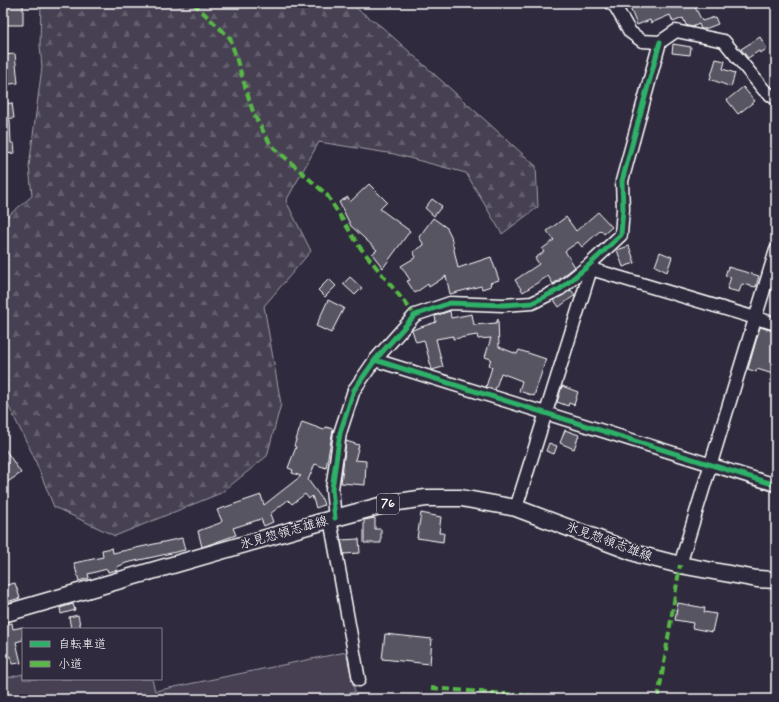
<svg xmlns="http://www.w3.org/2000/svg" width="779" height="702" viewBox="0 0 779 702" font-family="Mynerve,'Klee One',sans-serif">
<style>
.green{fill:#464152;stroke:#a2a0a8}
.forest{fill:url(#forest-firs);stroke:#a2a0a8}
.water{fill:#6d6a77;stroke:#a7a6ad}
.building{fill:#595564;stroke:#fff}
.lines{fill:none;stroke-linecap:round;stroke-linejoin:round}
.minor-casing{stroke:#fff;stroke-width:15}
.major-casing{stroke:#fff;stroke-width:19}
.minor{stroke:#2f2a3d;stroke-width:12}
.major{stroke:#2f2a3d;stroke-width:16}
.quiet{stroke:#58b947;stroke-width:4;stroke-dasharray:8 4;stroke-linecap:butt}
.cycleway-casing{stroke:#2f2a3d;stroke-width:8}
.cycleway{stroke:#2db169;stroke-width:5}
.labels{text-anchor:middle;dominant-baseline:central;stroke-width:3;stroke-linejoin:round;paint-order:stroke}
.shield{fill:#2f2a3d;stroke:#c1bfc5;stroke-width:1}
.shield-label{font-size:12px;font-weight:bold;fill:#fff}
.street-label{font-size:13px;fill:#fff;stroke:#2f2a3d}
</style>
<defs>
<pattern id="forest-firs" width="22" height="20" patternUnits="userSpaceOnUse"><rect width="22" height="20" fill="#464152"/><path d="M5 1l3.5 6h-7zM16 11l3.5 6h-7z" fill="#625e6c"/></pattern>
</defs>
<rect width="100%" height="100%" fill="#2f2a3d"/>
<filter id="ink" filterUnits="userSpaceOnUse"><feTurbulence type="fractalNoise" baseFrequency=".025" numOctaves="2"/><feDisplacementMap in="SourceGraphic" scale="8" xChannelSelector="R" yChannelSelector="G"/><feConvolveMatrix kernelMatrix="1 2 1 2 8 2 1 2 1" color-interpolation-filters="sRGB"/></filter>
<g filter="url(#ink)">
<path class="green" d="M346 652 355 692 322 699H3V679L23 674V679H152L155 691Z"/>
<path class="forest" d="M41 3H349L382 27 536 166 538 207 502 234 466 173 394 154 319 142 286 201 311 251 264 306 281 404 267 456 221 493 115 536 54 507 33 455 3 395V220L32 196 29 166 42 67 40 45Z"/>
<path class="water" d="M357 695 392 699H340Z"/>
<path class="building" d="M3 3H23V25H3Z
M628 3H693L702 21 715 17 718 24 705 29H701L699 24 692 27 686 25 683 18 673 22 670 15 651 23 650 20 637 25Z
M760 37 767 49 760 53 759 51 748 58 741 49Z
M673 44 691 47 690 55 672 53Z
M15 54 18 83 3 85V55Z
M716 59 725 61 723 69 735 73 731 87 710 79Z
M743 87 755 101 738 114 727 100Z
M12 103 14 118 3 119V104Z
M3 120H10L11 143H14L15 153 3 154Z
M369 184 387 202 380 209 410 231 383 268 372 254 377 250 351 226 339 202 348 197 350 202Z
M432 199 442 206 434 216 425 208Z
M598 212 612 227 604 234 601 230 582 247 578 242 565 251 575 267 553 284 548 276 523 292 515 280 539 264 535 258 544 252 542 249 554 240 547 231 566 217 576 231Z
M433 218 447 228 451 236 458 268 491 257 499 280 490 283 491 286 482 289 481 286 450 294 446 276 429 287 428 284 415 293 407 281 410 280 401 266 416 257 413 252 424 245 419 237Z
M629 246 635 263 623 267 617 250Z
M660 252 672 257 667 272 655 266Z
M728 267 759 276 756 287 742 284 739 292 727 289 731 277 725 276Z
M350 277 362 288 355 295 343 284Z
M329 279 336 286 325 297 318 290Z
M571 290 575 295 559 307 554 300Z
M328 300 344 308 331 333 316 326Z
M450 311 451 318 472 314 474 325 496 323 498 319 499 347 517 354 519 350 546 359 534 396 519 391 522 381 501 373 495 390 486 387 492 367 489 365 491 359 485 357 491 338 478 339 477 335 453 339V336L436 339 443 367 432 370 424 340 416 342 412 330 436 322 435 316Z
M760 327 776 332V375L757 369 756 372 748 369Z
M562 386 578 392 574 405 569 403 568 406 557 402Z
M302 422 324 430 326 427 333 429 326 468 315 464 308 480 322 499 324 505 316 508 312 496 309 499 305 494 292 504 288 500 270 514 273 522 264 526 261 519 233 528 236 535 202 547 198 531 220 523 222 521 217 510 261 495 264 505 301 476 292 473 293 470 288 468 296 447 294 446Z
M565 430 579 435 574 449 560 443Z
M346 441 359 445 355 460 366 461 365 485 341 483Z
M549 443 557 446 554 454 546 451Z
M3 446 21 473 3 485Z
M421 513 441 517 439 533H444L443 542 417 538Z
M375 518V529H381V543H364V520Z
M182 538 185 550 126 563 117 567 118 570 108 572 107 569 88 574 89 578 79 581 74 563 103 557 102 550 112 548 113 553Z
M359 539 360 553 344 554 341 540Z
M15 583 20 598 3 603V586Z
M678 603 705 608 704 612 716 614 712 632 692 628 693 623 675 620Z
M73 604 75 610 61 614 60 608Z
M78 615 81 629H71L69 617Z
M12 623 13 629 23 627V640L16 642 21 663 12 664 11 656 3 658V635L6 634 4 625Z
M385 634 432 639 430 664 382 659Z"/>
<g class="lines">
<defs>
<path id="minor" d="M610 3 615 6 630 32 642 41 660 42 676 31 724 41 764 90 776 99
M588 266 591 269 776 324
M375 360 776 485
M516 508 591 269
M335 518 332 489 340 433 354 390 375 360 415 315 450 303 503 305 532 303 560 289 588 266 621 235 623 209 622 181 660 42
M330 519 359 680
M680 565 776 250"/>
<path id="major" d="M3 614 335 518 391 503 426 498H461L516 508 641 555 680 565 757 579 776 580"/>
</defs>
<use href="#minor" class="minor-casing"/>
<use href="#major" class="major-casing"/>
<use href="#minor" class="minor"/>
<use href="#major" class="major"/>
<path class="quiet" d="M193 3 230 38 254 115 271 145 327 195 359 246 415 315
M431 688 570 699
M658 699 680 565"/>
<defs>
<path id="cycleway" d="M375 360 776 485
M335 518 332 489 340 433 354 390 375 360 415 315 450 303 503 305 532 303 560 289 588 266 621 235 623 209 622 181 660 42"/>
</defs>
<use href="#cycleway" class="cycleway-casing"/>
<use href="#cycleway" class="cycleway"/>
</g>
</g>
<g class="labels">
<rect class="shield" x="377" y="494" width="22" height="20" rx="3"/>
<g class="shield-label">
<text x="388" y="504">76</text>
</g>
<g class="street-label">
<text transform="translate(284 533) rotate(-16)">氷見惣領志雄線</text>
<text transform="translate(609 542) rotate(20)">氷見惣領志雄線</text>
</g>
</g>
<rect width="779" height="702" fill="none" stroke="#2f2a3d" stroke-width="16"/>
<rect x="8" y="8" width="763" height="686" fill="none" stroke="#fff" stroke-width="1.5" filter="url(#ink)"/>
<rect x="22" y="628" width="140" height="52" fill="#2f2a3d" stroke="#827f8b"/>
<rect x="30" y="641" width="20" height="6" fill="#2db169" stroke="#827f8b"/>
<text x="58" y="648" font-size="12" fill="#ffffff">自転車道</text>
<rect x="30" y="661" width="20" height="6" fill="#58b947" stroke="#827f8b"/>
<text x="58" y="668" font-size="12" fill="#ffffff">小道</text>
</svg>
